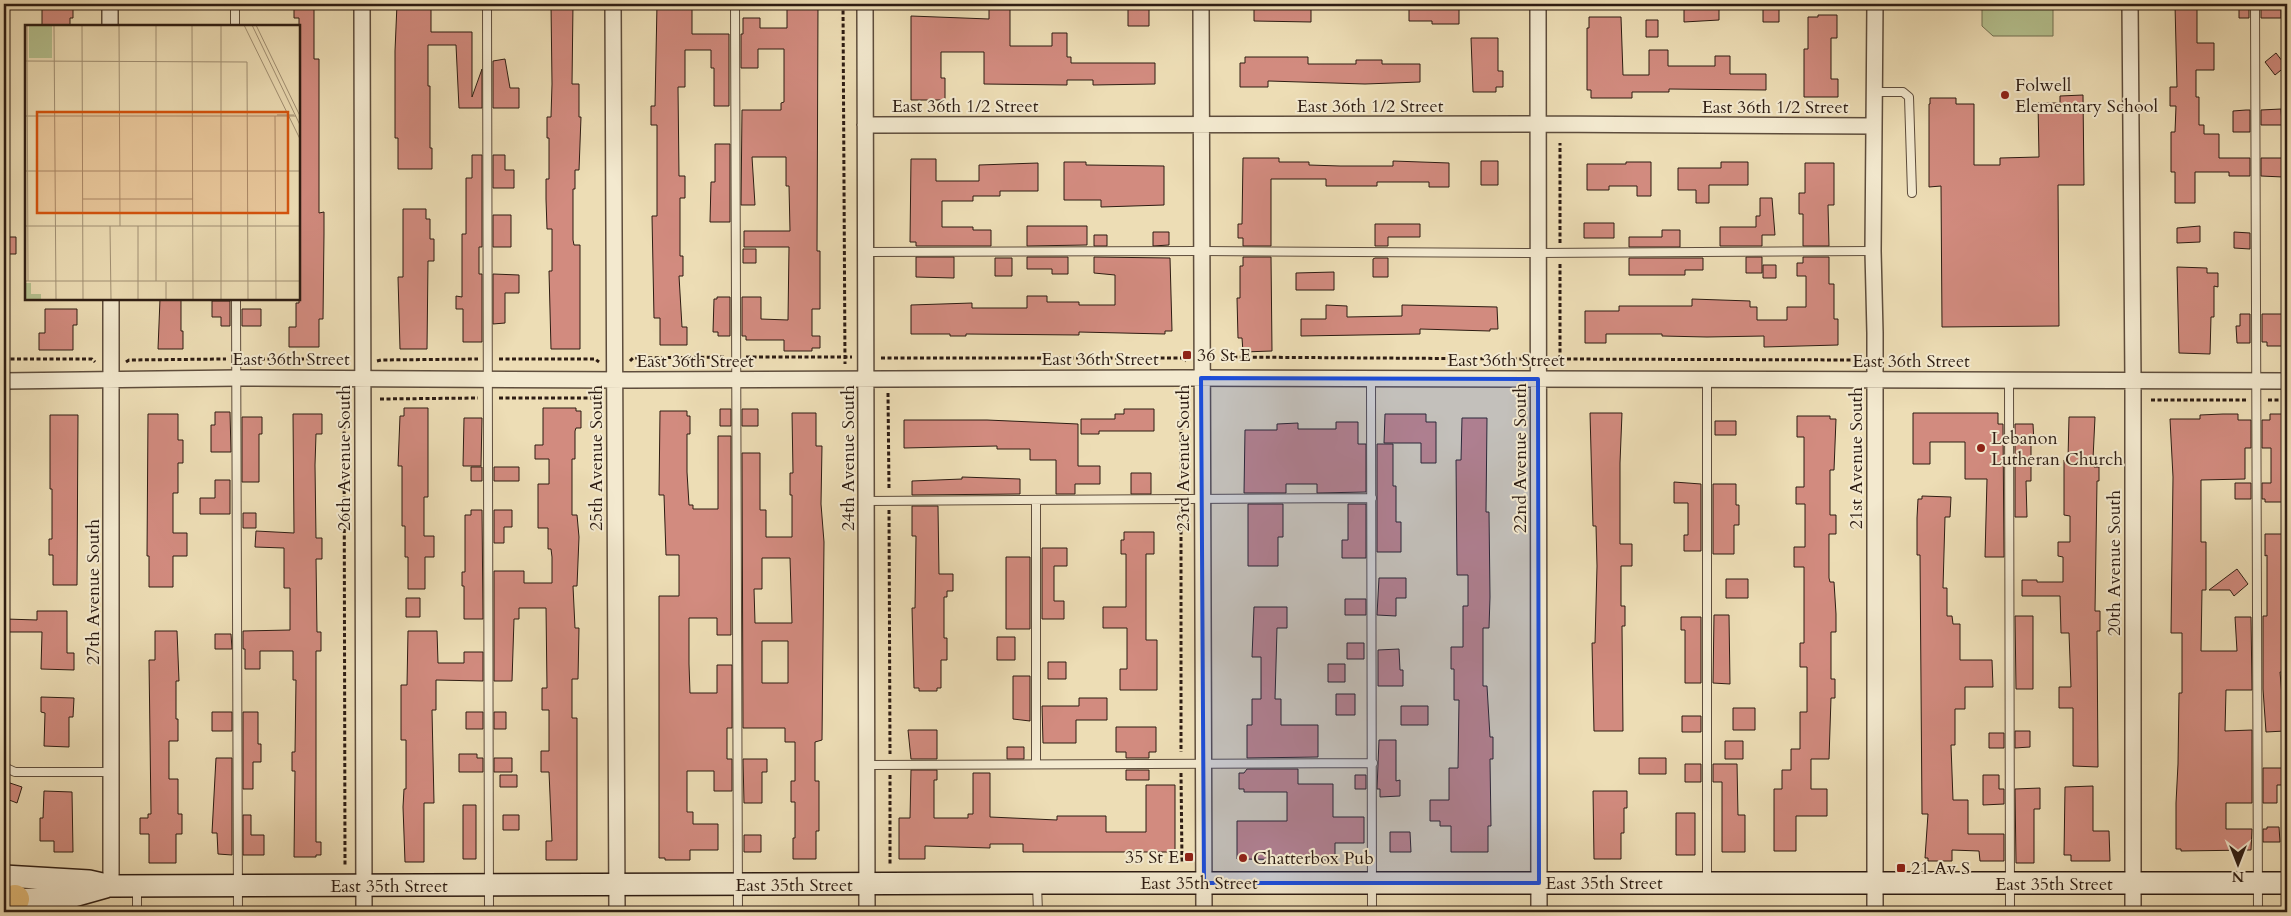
<svg xmlns="http://www.w3.org/2000/svg" width="2291" height="916" viewBox="0 0 2291 916" font-family="Cardo,serif">
<style>
.green{fill:#b5c290;stroke:#727052}
.building{fill:#d28b7f;stroke:#2e1d13;fill-rule:evenodd}
.lines{fill:none;stroke-linecap:round;stroke-linejoin:round}
.lane-casing{stroke:#5e4d3c;stroke-width:10}
.street-casing{stroke:#5e4d3c;stroke-width:18}
.secondary-casing{stroke:#2e1d13;stroke-width:24}
.highway-casing{stroke:#2e1d13;stroke-width:30}
.path{stroke:#2e1d13;stroke-width:3;stroke-dasharray:4 2.5;stroke-linecap:butt}
.lane{stroke:#f3e9cf;stroke-width:8}
.street{stroke:#f3e9cf;stroke-width:15}
.secondary{stroke:#f3e9cf;stroke-width:21}
.highway{stroke:#e6be7a;stroke-width:28}
.marked{fill:#1d4ed8;fill-opacity:0.2;stroke:#1d4ed8;stroke-width:4;stroke-linejoin:round}
.poi-dot{fill:#8f2418;stroke:#f3e9cf;stroke-width:2}
.labels{text-anchor:middle;dominant-baseline:central;stroke-width:4;stroke-linejoin:round;paint-order:stroke}
.poi-label{font-size:18px;fill:#2e1d13;stroke:#f3e9cf;text-anchor:start}
.street-label{font-size:18px;fill:#2e1d13;stroke:#f3e9cf}
.inset-road{fill:none;stroke:#a19074;stroke-width:1}
.view{fill:#d5530d;fill-opacity:0.15;stroke:#d5530d;stroke-width:2.5}
.inset-edge{fill:none;stroke:#2e1d13;stroke-width:2.5}
</style>
<rect width="100%" height="100%" fill="#edddb5"/>
<filter id="stains"><feTurbulence type="fractalNoise" baseFrequency=".004" numOctaves="4"/><feColorMatrix values="0 0 0 0 .2 0 0 0 0 .09 0 0 0 0 .02 0 0 0 .5 -.17"/></filter>
<radialGradient id="worn" r=".72"><stop offset=".6" stop-color="#630" stop-opacity="0"/><stop offset="1" stop-color="#630" stop-opacity=".3"/></radialGradient>
<path class="green" d="M1982 4H2053V36H1993L1982 26Z"/>
<path class="building" d="M42 4H73V18H70V26H42Z
M294 4H314V59H319V213L324 212V234L323 319H319V347H289V327H296V303H299V18H294Z
M397 4H431V32H472V97L482 69V108H459L456 45H428V86H430V148H432V169H398V138H395V51Z
M551 4H573L572 84H579V117H581L579 170H575V189H573V240L574 245H580V349H551L549 271H552V229H547L546 199V179H549V138H547V117H551L552 84Z
M657 4H692V34H729V106H714V68H711V50H685V87H678L679 176H685V198H680V256H683V276H679L682 327H687V345H660V318H654L652 216H657V125H651V106H655Z
M787 4H818L817 251H820V309H812V336H820V348H812V351H784V340H746V336H742V297H761V319L788 320 789 247H744V231H790L789 186H786V157H752L755 205H741L742 110H781V103L784 102V49H758V68H741V34H743V18H760V28H787Z
M2239 4H2249V18H2239Z
M2261 4H2281V18H2261Z
M2175 5H2197V43H2214V70H2196V97H2199V125H2204V134H2219V158H2250V176H2229V172H2195V203H2175V172H2171V132H2175L2176 106H2170V87H2177Z
M989 6H1010V46H1052V33H1067V57H1071V63H1155V84L1093 85V80H1067V85L984 84V52H941V78H945V100H911V16L989 19Z
M1128 6H1149V26H1128Z
M1409 6 1459 7V24H1432V21H1409Z
M1684 6 1719 7V20L1684 22Z
M1254 7H1311V22L1254 21Z
M1763 7H1779V22H1763Z
M1818 15H1837V38H1831V79H1838V97H1804V49H1808V17H1818Z
M1589 17H1621L1623 75H1649V50H1668V66H1715V56H1730V74H1766V90L1669 89V92H1632V98H1591V90H1587V28H1589Z
M1646 20H1658V37H1646Z
M1471 38H1498V71H1503V87H1496V92H1473Z
M2276 53 2286 66 2275 75 2265 62Z
M1245 57H1308V64H1356V60H1382V64H1420V82L1365 84 1268 81V87H1240V63H1245Z
M505 59 510 88H519V108H493V61Z
M2083 95 2084 185H2058L2059 326 1942 327 1941 186 1929 187V104H1930V98H1956V104H1974V165H2000V158L2039 157 2038 103H2060V96Z
M2281 109 2282 125H2261V110Z
M2246 110H2250V132H2233V111Z
M715 144H730V222H710L711 182H715Z
M472 155H482V247H479V274H482V342H463V309H456V296L462 297V234H466V178H472Z
M493 155H505V170H514V188H493Z
M1243 158H1279V162H1309V165L1340 166H1393V161L1449 163V187H1429V182H1377V186H1326V179H1271V246H1243V238H1238V224H1242Z
M2261 158H2283V177L2261 176Z
M911 159H936V181H979V165L1038 163V191H1000V196H973V201H942V227H973V230H991V246H916V242H910Z
M1481 161H1498V185H1481Z
M1064 162H1086V165L1164 166V205L1101 207V200H1064Z
M1626 162H1651V196H1637V186H1609V190H1587V164H1626Z
M1721 162H1748V185H1709V203H1696V190H1678V168H1721Z
M1805 163H1834V205H1828L1829 246H1803V214H1799V193H1805Z
M1760 198H1772L1775 235H1762V246H1720V227H1756V216H1760Z
M403 209H426V219H430V239H434V261H428L427 349H400L398 277H403Z
M493 215H511V247H493Z
M1584 223H1614V238H1584Z
M1375 224H1420V237H1388V246H1375Z
M1027 226H1087V245L1027 246Z
M2200 226V242L2177 243V228Z
M1662 230H1680V247H1629V237H1662Z
M1153 232H1169V245L1153 246Z
M2234 232 2250 233V249L2234 248Z
M1094 235H1107V246H1094Z
M4 237H16V254H4Z
M743 249H756V263H743Z
M916 257H954V278L916 277Z
M1027 257H1068V274H1052V269H1027Z
M1094 257 1170 258 1172 331H1165V334L1079 332V335L966 334V336H950V334H911V305L972 303V308H1027V296H1047V302H1079V305H1115V275L1094 273Z
M1243 257H1271L1272 351 1243 352 1242 338H1238L1237 298H1240V266H1243Z
M1746 257H1762V273H1746Z
M1803 257H1829V284H1834V319H1838V345L1764 347V336L1707 337 1662 336V334H1606V343H1585V311H1619V306H1692V299L1750 301V307H1757V320H1787V307H1806V276H1797V263H1803Z
M995 258H1012V276H995Z
M1375 258H1388V277H1373V259Z
M1629 258H1703V270H1685V275H1629Z
M1763 265H1776V278H1763Z
M2177 267 2207 268V273H2218V287L2214 286V317H2211L2210 354 2179 353Z
M1334 272V290H1296V273Z
M493 274 519 275V293H505V323L493 324Z
M717 297H730V336H718V332H713L714 299H717Z
M160 299H181V331H183V349H158Z
M212 301H230V326H221V317H212Z
M1326 305 1347 306V317L1402 316V305L1497 307 1498 329H1490V331L1420 329V334L1301 336V319H1326Z
M45 309H77V325H73V350H39V333H45Z
M242 309H261V326H242Z
M2240 314H2250V343H2237L2236 326H2240Z
M2262 314H2286L2287 346H2267V342H2262Z
M404 408H428V497H424V536H434V557H425V589H408V557H405V526H402V466H398L400 416H404Z
M543 408H576V411H581V428H576L575 431V459H572V515H577L579 537 577 586H573L575 628H579L578 679H572V718H577V860H546V841H552L549 772H541V751H549V710H542V688H547L546 608H519V619H514L512 681H494V571H524V583H552V557L551 549H548V528H538V484H549V459H535V445H543Z
M720 409H731V426H720Z
M742 409H758V426H742Z
M1124 409H1154V431H1099V434H1081V419H1115V414H1124Z
M660 411H687V416H690V434H687V472L689 505H693V509H718V436H731V635H717V618H689V664L690 693H717V665H732V728H727V759H732V791H714V771H687V812H693V824H718V850H690V860H665V858H659V596H679V555H666L664 495H659Z
M215 412H230L231 452H211V425H215Z
M792 413H816V446H822L821 504 824 542 822 740 815 742V781H819V831H816V859H793V838H795V802H791V781H795V742H785V728H743L742 453H760V510H766V537H792V495H790V473H793ZM762 558H790L792 623H755L754 589H762ZM762 641H788V683H762Z
M1590 413H1622L1620 463V544H1632V566H1621V606H1625V626H1622L1623 731H1594L1592 643H1595L1597 566 1596 526H1593Z
M1913 413H1998V424H2003L2004 557H1985L1987 479H1965V442H1930V464H1913Z
M148 414H178V440H183V463H178V493H173V533H187V556H173V587H149V556H147Z
M293 414H322V434H316L315 465 316 538H322V559H316L317 632H321V651H316V842H321V855H316V857H294L295 771H292V752H295L296 680H293V651H260V669H245V649H243V631L290 630V588H284V548L255 547 256 531 294 533Z
M1385 414H1426V422H1436V463H1421V443H1384Z
M2223 414H2238V420H2251V448H2245V479L2201 480V542H2206V590H2202L2201 651H2237L2235 617H2251L2252 690H2226L2225 731 2252 730V803H2226V829H2252L2251 850 2181 851V849H2176V803L2178 764 2179 693H2182V633H2171L2173 477 2170 419H2200V415Z
M2270 414H2286L2283 502H2265V499H2262V483H2271V448H2262V420H2270Z
M50 415H78L77 585H53V555H49V539H52V489H50Z
M1797 416H1830V419H1836L1834 470H1830V515H1836V534H1829V578L1830 582H1834L1836 614V632H1831V679H1835V698H1831L1829 759H1811V789H1827V816H1796V851H1774V789H1782V770H1791V749H1800V712H1807V667H1800V643H1804V567H1794V547H1805V504H1796V487H1804V437H1797Z
M242 417H262V434H259V482H242Z
M2069 417H2095L2093 459 2094 467H2099V481H2097L2095 611H2100V631H2097L2098 767 2073 766V708H2059V687H2071L2069 633H2061L2060 596H2022V580H2037V582H2063V557L2058 556V542H2070V516L2064 515V460L2068 459Z
M464 418H482L481 466H463Z
M1462 418H1487L1486 512H1489L1490 597 1489 628H1483V686H1487L1490 737H1493V759H1490L1491 826H1488V852H1451V826H1440V821H1430V800H1449V768H1458L1459 700H1454V669H1451V647H1463V606H1468V575H1457L1456 460H1461Z
M904 420H987L1078 424V466H1100V484H1075V494H1056V460H1030V449H997V446L904 448Z
M1715 421H1736V435H1715Z
M1336 422H1358V444H1366V492L1317 493V484H1286V493H1244L1245 430H1277V424L1298 423V429H1336Z
M2015 424H2033L2034 443H2031V481H2026L2027 517H2015Z
M1377 444H1393V486H1396V522H1401V552H1377Z
M471 467H482V481H471Z
M494 467H519V481H494Z
M1131 473H1151V494H1131Z
M962 477 1020 479V494L912 495V481L962 479Z
M215 480H230V514H200V498H215Z
M1674 482 1701 484V551H1684V535H1688V503H1674Z
M2235 483H2251V499H2235Z
M1713 484H1736V505H1739V525H1734V554H1713Z
M1922 496 1951 497 1950 517H1945L1943 588H1947V616H1952L1953 624H1960V660H1992L1993 687H1965V709H1955V745H1951L1953 800H1968V834H2004V861H1980L1979 851 1952 850V861H1928V858H1925L1928 814H1922L1920 555H1917V518L1918 499H1922Z
M1248 504H1283V537H1278V566H1248Z
M1348 504H1366V558H1342V540H1348Z
M912 506H938L939 574H953V591H947V597H944V638H947V660H941V688H937V691H919V688H914L912 608H915L916 536H912Z
M471 510H482L483 619H464V586H462V572H465V515H471Z
M494 510H512V527H504V543H494Z
M243 513H256V528H243Z
M1124 532H1154V554H1146V640H1157V690H1120V669H1127V628H1103V607H1126V554H1121V540H1124Z
M2265 534H2287V555H2284L2285 672H2280L2285 731 2266 732 2263 689V616H2267V555L2265 556Z
M1042 548H1067V566H1054V601H1064V619H1042Z
M1006 557H1030V629H1006Z
M2237 569 2248 584 2234 596 2230 590H2209Z
M1379 578H1406V598H1396V616L1377 615Z
M1726 579H1748V598H1726Z
M406 598H420V617H406Z
M1345 599H1366V615H1345Z
M1254 607H1287V628H1277L1275 699H1281V725H1318V757L1247 758V725H1252V699H1261V657H1252Z
M37 611H67V653H74V670L41 669 42 632H6V619L37 620Z
M1714 615H1729L1730 684 1713 683Z
M2015 616H2033V689H2016Z
M1681 617H1701V683H1685V630H1681Z
M155 631H177L179 681H176V719H178V741H169V779H178V814H182V834H176V863H149V834H140V818H148V814H151L149 660H155Z
M408 631H437L438 663H464V652H483V681L436 680V710H432L434 803H424V862H405L403 807 404 789H406V740H401V685H407Z
M215 634H231L232 649H215Z
M997 637H1015V660H997Z
M1347 643H1364V659H1347Z
M1399 649 1400 670H1403V686H1378V650Z
M1048 662H1066V679H1048Z
M1328 664H1345V682H1328Z
M1013 676H1030V721L1013 719Z
M1336 694H1355V715H1336Z
M41 697 74 698 73 717H69V747L44 746 45 713 41 712Z
M1079 698H1107V720H1076V743H1043L1042 706H1079Z
M1401 706H1428V725H1401Z
M1733 708H1755V730H1733Z
M212 712H232V731H212Z
M243 712H258V744H261V762H253V789H243Z
M466 712H483V729H466Z
M494 712H506V729H494Z
M1682 716H1701V732H1682Z
M1116 727H1156V752H1149V758H1126V752H1116Z
M908 730H937V759H911Z
M2015 731H2030V747L2015 748Z
M1989 733H2004V748H1989Z
M1379 740H1396V781L1400 780V796L1380 797V789H1377Z
M1725 741H1743V759H1725Z
M1007 747H1024V759H1007Z
M459 754H477V758H483V772H459Z
M216 758H232V855L218 854 217 833H212Z
M494 758H512V772H494Z
M1639 758H1666V774H1639Z
M743 759H767V772H762V803H744Z
M1685 764H1701V782H1685Z
M1713 764H1737L1738 815H1745V852H1722V782H1713Z
M2263 768H2284V785H2277V803H2263Z
M1247 769H1298V784H1333V817H1364V843H1335V860L1237 859V821H1287V792H1244V789H1239V773H1244Z
M911 770H937V780H934V818H968V814H973V773H990V817L1057 820V816H1106V832H1146V785H1175V852H1023V844H990V848L925 846V859H899V818H910Z
M1126 770H1149V780H1126Z
M500 775H517V787H500Z
M1355 775H1366V789H1355Z
M1983 775H1999V789H2004V804L1983 805Z
M4 781 22 787 17 803 4 798Z
M2093 786V831H2109L2110 861H2071V855H2064L2065 787Z
M2040 788V809H2034V863H2016L2015 789Z
M44 791 72 792 73 852H54V841H40V818H43Z
M1593 791H1627V808H1624V833H1621V859H1594Z
M463 805H476V859H463Z
M1676 813H1695V855H1676Z
M243 815H251V835H264V855H243Z
M503 815H519V830H503Z
M2267 827H2279L2280 842H2263V829H2267Z
M1390 832H1410L1411 852H1390Z
M744 835H761V852H744Z"/>
<g class="lines">
<defs>
<path id="lane" d="M235 4V26
M487 4 489 912
M735 4 738 912
M2255 4 2258 912
M1874 92H1903L1909 97 1912 193
M866 252 1201 251 1538 253 1873 251
M236 299 238 912
M1371 378 1372 912
M1707 379V882
M2009 381 2010 912
M1036 500V764
M867 501 1372 498
M867 765 1373 763
M4 767 15 772H112
M1037 885 1038 912
M137 888V912"/>
<path id="street" d="M110 4V26
M362 4 364 912
M613 4 617 912
M865 4 867 912
M1201 4 1204 912
M1538 4 1539 912
M1875 4 1873 251 1875 333V912
M2130 4 2133 381V912
M865 125 1538 124 1874 126
M111 299V886
M4 381 237 378 629 380 1183 378 2287 381"/>
<path id="secondary" d="M4 876 89 881 111 886 1037 883H2287
M4 900 67 898 106 887"/>
<path id="highway" d="M4 904 15 899"/>
</defs>
<use href="#lane" class="lane-casing"/>
<use href="#street" class="street-casing"/>
<use href="#secondary" class="secondary-casing"/>
<use href="#highway" class="highway-casing"/>
<path class="path" d="M843 4 845 364
M1560 243V143
M1560 264V365
M746 357H852
M881 358H1182L1186 361
M4 359H92L95 362
M248 359H343L348 361
M499 359H595L599 362
M1554 359 1860 360
M377 361 381 360 478 359
M630 361 633 358 725 357
M1222 361 1226 357 1525 359
M126 362 129 360 226 359
M888 393 889 489
M1181 393V490
M499 398H596L598 394
M344 399 345 866
M380 399 478 398
M2151 400H2247
M2268 400H2287
M889 510 890 754
M1181 511V752
M1181 773 1182 862
M890 775V866"/>
<use href="#lane" class="lane"/>
<use href="#street" class="street"/>
<use href="#secondary" class="secondary"/>
<use href="#highway" class="highway"/>
</g>
<path class="marked" d="M1201 378 1538 379 1539 883H1204Z"/>
<g class="poi-dot">
<circle cx="2005" cy="95" r="5"/>
<rect x="1182" y="350" width="10" height="10" rx="2.5"/>
<circle cx="1981" cy="448" r="5"/>
<rect x="1184" y="852" width="10" height="10" rx="2.5"/>
<circle cx="1243" cy="858" r="5"/>
<rect x="1896" y="863" width="10" height="10" rx="2.5"/>
</g>
<g class="labels">
<g class="poi-label">
<text x="2015" y="85">Folwell<tspan x="2015" dy="21">Elementary School</tspan></text>
<text x="1197" y="355">36 St E</text>
<text x="1991" y="438">Lebanon<tspan x="1991" dy="21">Lutheran Church</tspan></text>
<text x="1179" y="857" text-anchor="end">35 St E</text>
<text x="1253" y="858">Chatterbox Pub</text>
<text x="1911" y="868">21 Av S</text>
</g>
<g class="street-label">
<text x="965" y="106">East 36th 1/2 Street</text>
<text x="1370" y="106">East 36th 1/2 Street</text>
<text x="1775" y="107">East 36th 1/2 Street</text>
<text x="291" y="359">East 36th Street</text>
<text x="1100" y="359">East 36th Street</text>
<text x="1506" y="360">East 36th Street</text>
<text x="695" y="361">East 36th Street</text>
<text x="1911" y="361">East 36th Street</text>
<text transform="translate(344 458) rotate(-90)">26th Avenue South</text>
<text transform="translate(596 458) rotate(-90)">25th Avenue South</text>
<text transform="translate(848 458) rotate(-90)">24th Avenue South</text>
<text transform="translate(1183 458) rotate(-90)">23rd Avenue South</text>
<text transform="translate(1520 458) rotate(-90)">22nd Avenue South</text>
<text transform="translate(1856 458) rotate(-90)">21st Avenue South</text>
<text transform="translate(2114 563) rotate(-90)">20th Avenue South</text>
<text transform="translate(93 592) rotate(-90)">27th Avenue South</text>
<text x="1199" y="883">East 35th Street</text>
<text x="1604" y="883">East 35th Street</text>
<text x="2054" y="884">East 35th Street</text>
<text x="794" y="885">East 35th Street</text>
<text x="389" y="886">East 35th Street</text>
</g>
</g>
<g transform="translate(25 25)">
<rect width="275" height="275" fill="#edddb5"/>
<path d="M4 0H27V33H4ZM0 258H6V269H16V275H0Z" fill="#b5c290"/>
<path class="inset-road" d="M2 0 3 256M29 0 31 275M57 0 58 275M94 0 95 201M131 0V256M167 0 168 275M219 0 275 114M227 0 275 100M231 0 275 91M0 36 222 37 223 275M252 90H269M0 91H271M250 91 251 275M0 146H275M58 174H168M0 201H275M85 201 86 275M0 256H275M141 257V275M113 275V201M196 275V0"/>
<path class="view" d="M12 87H263V188H12Z"/>
<rect width="275" height="275" class="inset-edge"/>
</g>
<rect width="2291" height="916" fill="none" stroke="#edddb5" stroke-width="20"/>
<rect x="5" y="5" width="2281" height="906" fill="none" stroke="#2e1d13" stroke-width="2.5"/>
<rect x="10" y="10" width="2271" height="896" fill="none" stroke="#2e1d13"/>
<g transform="translate(2238 864) rotate(180)" stroke="#f3e9cf" stroke-width="4" paint-order="stroke">
<path d="M0-4L9 19L0 12L-9 19Z" fill="#2e1d13"/>
<text y="-8" font-size="14" font-weight="bold" text-anchor="middle" fill="#2e1d13">N</text>
</g>
<rect width="100%" height="100%" filter="url(#stains)"/>
<rect width="100%" height="100%" fill="url(#worn)"/>
</svg>
